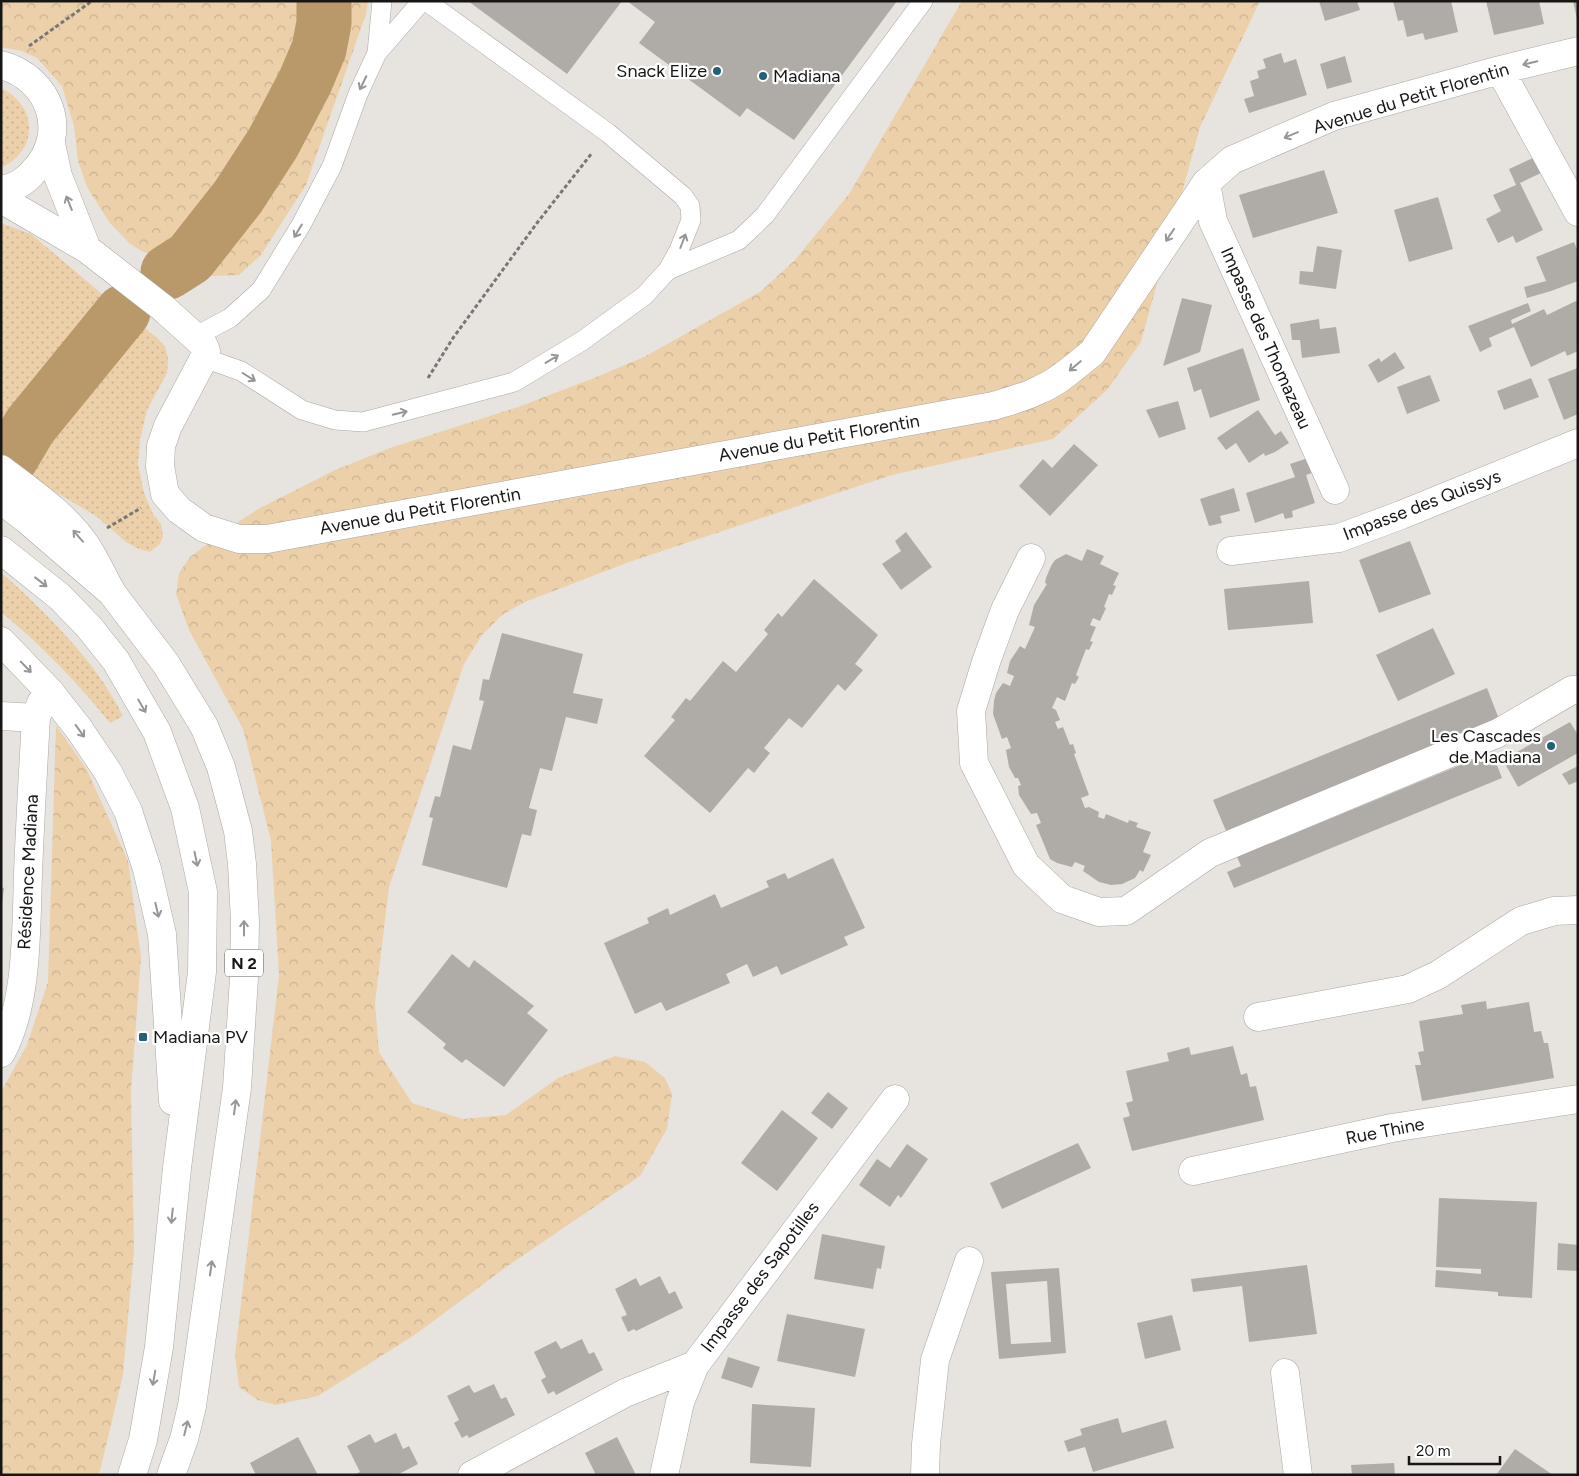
<svg xmlns="http://www.w3.org/2000/svg" width="1579" height="1476" viewBox="0 0 1579 1476" font-family="Figtree,sans-serif">
<style>
.green{fill:url(#green-dots)}
.forest{fill:url(#forest-crowns)}
.lines{fill:none;stroke-linecap:round;stroke-linejoin:round}
.river{stroke:#b9986a;stroke-width:55}
.building{fill:#afaca8;fill-rule:evenodd}
.lane-casing{stroke:#aaa7a3;stroke-width:20}
.street-casing{stroke:#aaa7a3;stroke-width:29}
.primary-casing{stroke:#aaa7a3;stroke-width:29}
.path{stroke:#797774;stroke-width:3;stroke-dasharray:4 2.5;stroke-linecap:butt}
.lane{stroke:#fff;stroke-width:19}
.street{stroke:#fff;stroke-width:28}
.primary{stroke:#fff;stroke-width:28}
.oneway{stroke:#979696}
.poi-dot{fill:#226076;stroke:#fff;stroke-width:2}
.labels{text-anchor:middle;dominant-baseline:central;stroke-width:4.5;stroke-linejoin:round;paint-order:stroke}
.shield{fill:#fff;stroke:#5d5c5b;stroke-width:1}
.shield-label{font-size:16px;font-weight:bold;fill:#171615}
.poi-label{font-size:18px;fill:#171615;stroke:#fff;text-anchor:end}
.street-label{font-size:18px;fill:#171615;stroke:#fff}
</style>
<defs>
<pattern id="green-dots" width="8" height="8" patternUnits="userSpaceOnUse" patternTransform="scale(1.25)"><rect width="8" height="8" fill="#ecd0aa"/><path d="M2 2h.1M6 6h.1" fill="none" stroke="#cab291" stroke-width="1.8" stroke-linecap="round"/></pattern>
<pattern id="forest-crowns" width="20" height="18" patternUnits="userSpaceOnUse" patternTransform="scale(1.25)"><rect width="20" height="18" fill="#ecd0aa"/><path d="M2 6a3 3 0 1 1 6 0M12 15a3 3 0 1 1 6 0" fill="none" stroke="#cab291"/></pattern>
</defs>
<rect width="100%" height="100%" fill="#e7e4e0"/>
<path class="green" d="M1 88C38 106 39 150 1 168Z
M1 223 31 234 108 299 156 337 165 346 168 359 167 373 147 410 140 440 138 464 144 493 153 514 161 524 163 536 160 544 150 552 139 549 126 542 96 516 47 487 1 454Z
M1 573C15 584 28 597 41 610 75 644 101 673 123 716L110 723C77 682 41 645 1 612Z"/>
<path class="forest" d="M1 1H368L366 14 306 185 261 255 239 275 211 276 186 272 140 250 129 243 109 222 87 187 78 161 74 126 62 86 37 58 21 51 1 47Z
M962 1H1260L1200 127 1141 342 1107 390 1053 439 892 475 629 562 525 602 502 615 482 635 464 664 389 887 375 1003 379 1052 412 1103 463 1119 506 1115 558 1078 615 1056 645 1062 665 1078 672 1094 667 1129 640 1176 509 1265 416 1334 318 1396 275 1405 258 1400 239 1387 235 1355 279 975 271 841 243 729 189 630 176 594 179 573 190 557 229 528 260 508 335 470 390 448 518 407 594 378 646 356 760 292 794 261 849 194Z
M56 725 87 770 128 861 141 957 131 1091 134 1250 123 1375 100 1471 97 1475H1V1092L27 1045 48 982Z"/>
<g class="lines">
<path class="river" d="M168 272 190 258 238 197 273 143 305 82 319 49 324 23V1
M11 458 30 426 123 312"/>
</g>
<path class="building" d="M468 1H622L567 74Z
M627 1H897L794 140 747 108 740 117 639 43 655 22Z
M1319 1H1357L1360 10 1325 21Z
M1393 1H1451L1458 32 1425 40 1423 33 1407 37 1403 20 1398 21Z
M1486 1H1539L1544 24 1494 35Z
M1573 1H1578V19H1577Z
M1281 53 1284 63 1296 59 1307 95 1249 113 1244 99 1254 96 1250 81 1259 78 1257 71 1266 68 1263 59Z
M1345 56 1352 82 1327 89 1320 64Z
M1535 157 1543 172 1520 183 1543 230 1516 243 1513 236 1498 243 1486 219 1501 211 1493 195 1516 185 1509 169Z
M1324 170 1338 213 1253 238 1239 195Z
M1438 197 1453 249 1409 262 1394 210Z
M1574 242 1578 252V281L1551 291 1527 298 1524 287 1546 281 1536 257Z
M1317 246 1342 250 1336 289 1299 284 1300 271 1313 272Z
M1182 298 1212 305 1200 352 1163 366Z
M1578 300V351L1567 356 1565 351 1531 367 1514 327 1489 338 1492 346 1480 352 1468 326 1528 303 1531 311 1511 320 1512 324 1544 309 1547 315Z
M1319 319 1320 329 1336 327 1340 353 1302 358 1300 340H1292L1290 324Z
M1243 348 1260 400 1210 418 1201 389 1194 392 1187 368Z
M1395 352 1405 368 1378 383 1368 365 1379 358 1381 362Z
M1578 368V414L1564 420 1548 379Z
M1430 375 1440 401 1407 414 1397 387Z
M1531 378 1539 397 1504 410 1497 391Z
M1178 401 1186 429 1159 438 1146 410Z
M1258 410 1275 435 1281 431 1289 443 1275 452 1265 456 1264 453 1249 463 1236 443 1226 450 1217 438Z
M1074 444 1098 465 1050 516 1019 486 1043 459 1052 468Z
M1311 457 1317 471 1306 475 1315 503 1292 511 1293 517 1285 519 1283 513 1255 523 1246 493 1295 477 1290 464Z
M1234 488 1240 511 1220 516 1222 523 1209 526 1200 499Z
M906 532 932 567 901 590 882 564 901 551 895 541Z
M1410 541 1431 594 1379 613 1359 560Z
M1087 549 1104 556 1100 564 1119 573 1113 585 1116 586 1112 595 1109 594 1104 607 1106 608 1100 621 1093 618 1090 625 1096 627 1090 641 1093 642 1089 650 1086 649 1076 675 1079 677 1075 684 1072 683 1065 701 1057 697 1052 708 1056 710 1060 720 1055 722 1058 729 1063 727 1070 745 1073 744 1076 753 1074 754 1089 795 1081 798 1085 808 1089 807 1099 812 1098 817 1104 819 1106 814 1128 823 1129 820 1138 823 1136 827 1151 832 1143 852 1151 855 1143 872 1140 870 1135 878 1122 884 1111 885 1099 882 1083 871 1085 866 1075 862 1072 867 1057 863 1050 859 1036 825 1041 823 1037 813 1031 814 1019 795 1018 786 1021 785 1018 778H1015L1014 776 1009 767 1006 750 1011 748 1007 737 1002 739 993 714 994 701 996 693 1003 683 1010 686 1014 676 1007 673 1010 661 1020 646 1025 649 1035 627 1029 625 1034 605 1047 584 1045 583 1046 578 1051 566 1055 560 1066 554 1082 561Z
M814 579 878 635 855 664 863 670 845 691 838 684 802 728 789 718 764 748 770 753 754 773 748 768 710 813 644 756 675 720 671 717 686 698 690 701 723 661 736 672 768 634 764 630 778 613 782 617Z
M1309 581 1313 623 1228 630 1224 589Z
M1433 628 1455 674 1398 701 1376 655Z
M502 633 583 654 573 693 603 699 597 724 566 717 552 771 540 768 529 808 537 810 531 836 522 834 507 888 422 865 433 818 429 817 435 796 440 797 453 745 471 750 484 701 479 700 483 679 489 680Z
M1487 688 1499 719 1226 831 1213 800Z
M1570 722 1578 735V753L1518 787 1503 760Z
M1492 752 1502 778 1234 888 1227 872 1241 866 1237 857Z
M1578 766V781L1569 785 1562 774Z
M833 858 865 928 844 937 848 945 781 975 777 966 753 977 747 964 726 974 730 983 666 1011 661 1002 635 1014 604 943 649 923 647 918 668 908 670 915 715 894 721 908 769 887 766 881 785 873 788 879Z
M1 887 4 888 2 903H1Z
M452 954 469 968 474 960 534 1006 527 1013 548 1030 504 1087 466 1059 462 1063 443 1048 446 1044 407 1012Z
M1486 1001 1487 1009 1529 1002 1534 1032 1541 1031 1544 1043H1548L1554 1078 1422 1101 1415 1065H1421L1418 1052 1424 1051 1419 1021 1463 1014 1461 1005Z
M1233 1046 1241 1075 1247 1073 1250 1087 1256 1086 1264 1120 1132 1151 1123 1118 1130 1116 1126 1103 1133 1101 1126 1071 1169 1061 1167 1053 1189 1047 1191 1055Z
M828 1092 848 1108 832 1129 811 1113Z
M782 1110 818 1138 777 1191 741 1163Z
M1078 1143 1091 1168 1002 1209 990 1183Z
M907 1144 928 1159 901 1198 898 1195 890 1207 859 1185 877 1159 890 1168Z
M1439 1198 1537 1202 1532 1298 1498 1296V1292L1435 1287 1436 1270 1481 1274V1269L1436 1267Z
M822 1234 885 1246 881 1269 877 1268 873 1289 814 1279Z
M1558 1243 1578 1245V1271L1557 1270Z
M1307 1265 1317 1334 1249 1342 1242 1286 1193 1292 1191 1279Z
M1059 1268 1066 1353 999 1359 991 1272ZM1047 1281 1051 1342 1011 1344 1006 1284Z
M660 1276 669 1294 675 1291 683 1308 636 1331 634 1329 628 1332 621 1317 627 1315 615 1289 636 1278 640 1286Z
M787 1314 865 1329 855 1377 777 1361Z
M1172 1315 1181 1350 1145 1359 1137 1323Z
M582 1339 589 1354 594 1352 603 1370 556 1395 554 1391 548 1394 541 1380 546 1377 534 1352 556 1341 561 1349Z
M728 1357 760 1367 752 1388 721 1378Z
M494 1384 501 1399 506 1397 515 1415 469 1438 467 1435 462 1438 454 1423 459 1420 447 1396 469 1385 474 1393Z
M752 1404 815 1408 811 1467 750 1463Z
M1118 1418 1122 1433 1166 1420 1174 1448 1093 1472 1085 1447 1068 1452 1064 1441 1082 1435 1080 1429Z
M396 1433 403 1449 409 1446 418 1464 397 1475H353L360 1472 347 1446 370 1434 375 1443Z
M298 1437 318 1475H256L250 1463Z
M617 1437 636 1475H596L585 1453Z
M1515 1449 1553 1475H1496Z
M1394 1463 1395 1475H1352L1351 1465Z"/>
<g class="lines">
<defs>
<path id="lane" d="M377 53 382 1
M668 270 739 240 765 215 923 1
M196 336 230 318 261 290 301 225 332 166 358 94 377 53 422 1
M204 358 241 371 302 410 335 420 363 422 514 382 582 341 644 296 668 270 679 250 691 220 690 206 683 196 608 133 426 1"/>
<path id="street" d="M1 65C50 78 70 133 34 171 26 181 14 188 1 190
M1500 70 1578 212
M51 144 58 176 87 249
M1206 183 1213 221 1335 490
M1 199 87 249 163 308 203 344 206 351 204 358 168 426 161 446 160 466 165 494 179 510 204 528 239 539H267L993 406C1010 401 1026 397 1041 389 1060 381 1076 365 1092 353L1206 183 1232 160 1334 116 1500 70 1578 51
M1 469C31 492 66 515 87 547 96 561 103 577 111 591
M1231 551 1339 538 1401 515 1578 443
M1031 558 1005 610 986 662 971 711 974 763 1026 865 1062 899 1099 912 1126 911 1210 853 1498 733 1572 690H1578
M1 641 50 692 41 703 36 718C33 770 30 822 28 874 26 930 28 1004 1 1053
M1 716 36 718
M1258 1017 1408 989 1438 975 1521 921 1554 911 1578 910
M1193 1171 1392 1128 1578 1099
M1285 1373 1298 1475
M472 1475 625 1393 695 1365
M664 1475 680 1402 695 1365 895 1099
M925 1475 926 1444 935 1360 969 1261"/>
<path id="primary" d="M1 500 26 519 112 593 166 664 204 726 221 767 238 831 242 864 245 922 244 978 237 1088 192 1406 184 1439 171 1475
M1 550 60 597 89 627 116 661 157 732 185 808 203 892 202 972 177 1168 159 1347 143 1440 132 1475
M50 692 79 729 108 772 128 811 147 869 162 934 173 1101"/>
</defs>
<use href="#lane" class="lane-casing"/>
<use href="#street" class="street-casing"/>
<use href="#primary" class="primary-casing"/>
<path class="path" d="M29 46 92 1
M428 378 453 338 537 223 592 153
M107 528 141 508"/>
<use href="#lane" class="lane"/>
<use href="#street" class="street"/>
<use href="#primary" class="primary"/>
</g>
<defs><path id="oneway-shaft" d="M-6 0H5M1.5-3L5.5 0L1.5 3" fill="none" stroke-width="1.6" stroke-linecap="round" stroke-linejoin="round" transform="scale(1.25)"/></defs>
<g class="oneway">
<use href="#oneway-shaft" transform="translate(1530 63) rotate(166)"/>
<use href="#oneway-shaft" transform="translate(363 83) rotate(116)"/>
<use href="#oneway-shaft" transform="translate(1291 135) rotate(157)"/>
<use href="#oneway-shaft" transform="translate(69 203) rotate(-112)"/>
<use href="#oneway-shaft" transform="translate(298 231) rotate(121)"/>
<use href="#oneway-shaft" transform="translate(1170 235) rotate(124)"/>
<use href="#oneway-shaft" transform="translate(683 241) rotate(-69)"/>
<use href="#oneway-shaft" transform="translate(552 359) rotate(-31)"/>
<use href="#oneway-shaft" transform="translate(1075 366) rotate(140)"/>
<use href="#oneway-shaft" transform="translate(249 377) rotate(32)"/>
<use href="#oneway-shaft" transform="translate(400 413) rotate(-14)"/>
<use href="#oneway-shaft" transform="translate(78 536) rotate(-131)"/>
<use href="#oneway-shaft" transform="translate(41 582) rotate(38)"/>
<use href="#oneway-shaft" transform="translate(26 667) rotate(46)"/>
<use href="#oneway-shaft" transform="translate(142 706) rotate(60)"/>
<use href="#oneway-shaft" transform="translate(80 731) rotate(54)"/>
<use href="#oneway-shaft" transform="translate(196 859) rotate(78)"/>
<use href="#oneway-shaft" transform="translate(157 910) rotate(77)"/>
<use href="#oneway-shaft" transform="translate(244 928) rotate(-90)"/>
<use href="#oneway-shaft" transform="translate(235 1107) rotate(-82)"/>
<use href="#oneway-shaft" transform="translate(172 1216) rotate(96)"/>
<use href="#oneway-shaft" transform="translate(211 1268) rotate(-82)"/>
<use href="#oneway-shaft" transform="translate(154 1378) rotate(100)"/>
<use href="#oneway-shaft" transform="translate(186 1428) rotate(-76)"/>
</g>
<g class="poi-dot">
<circle cx="717" cy="71" r="5"/>
<circle cx="763" cy="76" r="5"/>
<circle cx="1551" cy="746" r="5"/>
<rect x="138" y="1032" width="10" height="10" rx="2.5"/>
</g>
<g class="labels">
<rect class="shield" x="225" y="949.5" width="38" height="27" rx="4"/>
<g class="shield-label">
<text x="244" y="963">N 2</text>
</g>
<g class="poi-label">
<text x="707" y="71">Snack Elize</text>
<text x="773" y="76" text-anchor="start">Madiana</text>
<text x="1541" y="736">Les Cascades<tspan x="1541" dy="21">de Madiana</tspan></text>
<text x="153" y="1037" text-anchor="start">Madiana PV</text>
</g>
<g class="street-label">
<text transform="translate(1411 98) rotate(-17)">Avenue du Petit Florentin</text>
<text transform="translate(1266 338) rotate(66)">Impasse des Thomazeau</text>
<text transform="translate(819 438) rotate(-10)">Avenue du Petit Florentin</text>
<text transform="translate(1422 505) rotate(-21)">Impasse des Quissys</text>
<text transform="translate(420 511) rotate(-10)">Avenue du Petit Florentin</text>
<text transform="translate(28 872) rotate(-87)">Résidence Madiana</text>
<text transform="translate(1385 1131) rotate(-11)">Rue Thine</text>
<text transform="translate(760 1277) rotate(-53)">Impasse des Sapotilles</text>
</g>
</g>
<rect width="1579" height="1476" fill="none" stroke="#171615" stroke-width="5"/>
<path d="M1409 1456v8h91v-8" fill="none" stroke="#171615" stroke-width="2.5"/>
<text x="1416" y="1456" font-size="15" fill="#171615" stroke="#ffffff" stroke-width="4" paint-order="stroke">20 m</text>
</svg>
